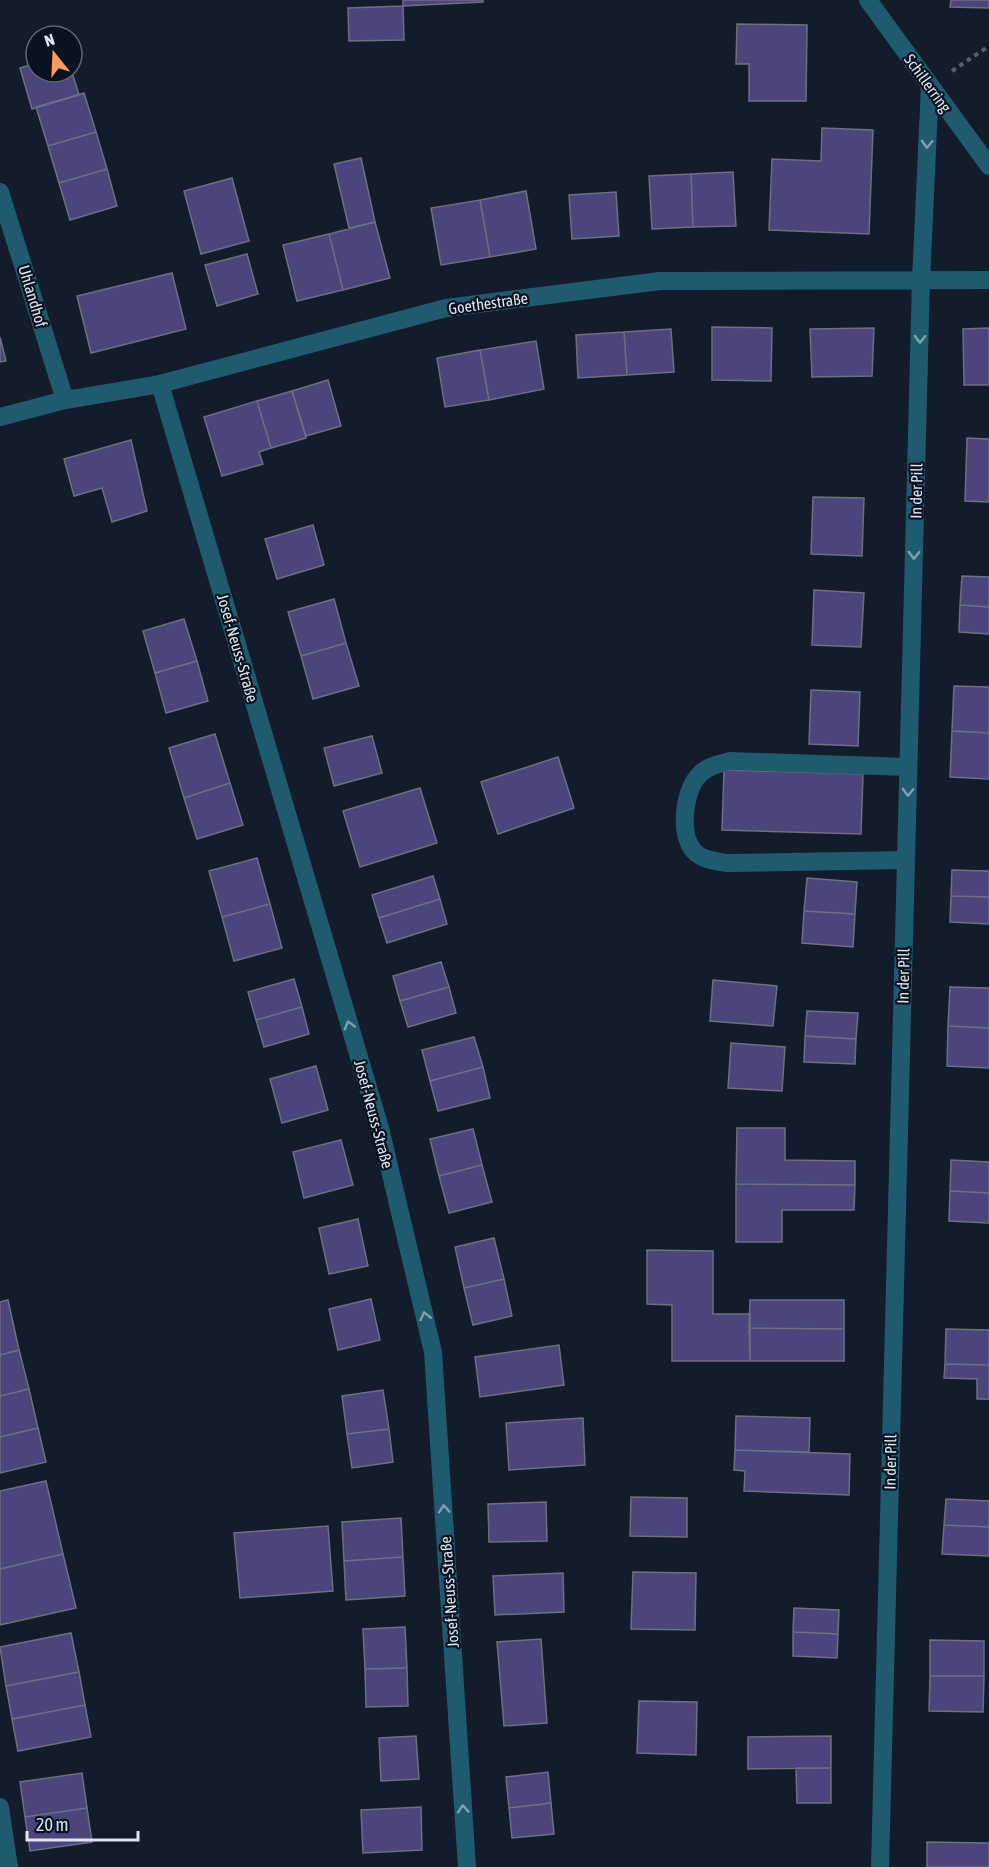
<svg xmlns="http://www.w3.org/2000/svg" width="989" height="1867" viewBox="0 0 989 1867" font-family="'Asap Condensed',sans-serif">
<style>
.building{fill:#4b457c;stroke:#6f6e82;stroke-width:1.5}
.lines{fill:none;stroke-linecap:round;stroke-linejoin:round}
.path{stroke:#56606c;stroke-width:4;stroke-dasharray:4.5 4.5;stroke-linecap:butt}
.minor{stroke:#205a6f;stroke-width:18}
.oneway{stroke:#7ea0af}
.labels{text-anchor:middle;dominant-baseline:central;stroke-width:4.5;stroke-linejoin:round;paint-order:stroke}
.street-label{font-size:16px;fill:#dde5ef;stroke:#091320}
</style>
<rect width="100%" height="100%" fill="#121c2a"/>
<path class="building" d="M403 0H483V2L403 6Z
M951 0H989V8L950 7Z
M403 6 404 40 349 41 348 8Z
M737 24 807 25 806 101H749V64H736Z
M36 63V72H72L79 95 32 109 20 68Z
M84 93 96 132 48 146 36 107Z
M822 128 873 130 869 234 769 230 772 159 821 161Z
M96 132 107 169 59 183 48 146Z
M361 158 375 222 349 228 334 164Z
M107 169 117 206 70 220 59 183Z
M733 172 736 226 693 227 691 174Z
M691 174 693 227 652 229 649 176Z
M232 178 249 241 201 254 184 191Z
M526 191 536 249 490 257 480 200Z
M616 192 619 236 572 239 569 195Z
M480 200 490 257 441 265 431 208Z
M375 222 390 278 343 290 329 234Z
M329 234 343 290 297 301 283 245Z
M247 254 258 294 217 306 205 265Z
M172 273 186 329 91 353 77 296Z
M712 327 772 328 771 381 712 380Z
M874 328 872 376 812 377 810 329Z
M989 328V385H964L963 329Z
M671 329 674 372 627 375 624 332Z
M624 332 627 375 578 378 576 335Z
M0 337 6 361 0 362Z
M536 341 544 389 489 400 480 350Z
M480 350 489 400 445 407 437 358Z
M328 380 341 426 306 436 292 391Z
M292 391 306 438 271 448 257 401Z
M257 401 271 448 259 452 263 464 222 476 204 417Z
M967 438 989 439V502L965 501Z
M131 440 147 511 112 522 102 488 74 496 64 459Z
M813 497 864 498 862 556 811 554Z
M313 525 324 565 277 579 265 539Z
M962 576 989 577V607L960 605Z
M814 590 864 593 861 647 812 645Z
M334 599 346 643 301 656 288 612Z
M960 605 989 607V634L959 632Z
M184 619 197 661 155 673 143 631Z
M346 643 359 686 313 699 301 656Z
M197 661 208 701 166 713 155 673Z
M954 686 989 687V733L952 731Z
M811 690 860 692 858 746 809 744Z
M952 731 989 733V779L950 777Z
M215 734 230 783 184 798 169 748Z
M372 736 382 773 334 786 324 748Z
M558 757 574 808 498 834 481 782Z
M724 770 863 774 861 834 722 830Z
M230 783 243 825 197 839 184 798Z
M420 788 437 843 360 867 343 811Z
M257 858 270 904 222 917 209 871Z
M952 870 989 871V897L951 896Z
M433 876 440 899 379 918 372 895Z
M807 878 857 882 855 914 804 911Z
M951 896 989 897V924L950 922Z
M440 899 447 924 387 943 379 918Z
M270 904 282 948 234 961 222 917Z
M804 911 855 914 853 947 802 943Z
M441 962 449 987 400 1001 393 976Z
M294 979 302 1007 256 1020 248 992Z
M713 980 777 986 773 1026 710 1021Z
M449 987 456 1013 408 1027 400 1001Z
M950 987 989 988V1028L948 1026Z
M302 1007 309 1034 264 1047 256 1020Z
M807 1011 858 1013 856 1039 805 1036Z
M948 1026 989 1028V1068L947 1066Z
M805 1036 856 1039 855 1064 804 1062Z
M474 1037 483 1067 430 1081 422 1050Z
M731 1043 785 1047 782 1091 728 1088Z
M316 1066 328 1110 282 1123 270 1079Z
M483 1067 490 1098 438 1111 430 1081Z
M737 1128H785V1160L855 1161V1185L736 1184Z
M473 1129 482 1165 439 1176 430 1139Z
M341 1140 353 1185 304 1198 293 1152Z
M951 1160 989 1162V1193L950 1191Z
M482 1165 492 1202 449 1213 439 1176Z
M736 1184 855 1185 854 1210H782V1242H736Z
M950 1191 989 1193V1223L949 1221Z
M358 1219 368 1266 329 1274 319 1228Z
M494 1238 504 1279 464 1288 455 1247Z
M647 1250 713 1251V1314H750V1361H672V1305L647 1304Z
M504 1279 512 1316 473 1325 464 1288Z
M371 1299 380 1340 338 1350 329 1309Z
M8 1300 19 1350 0 1355V1302Z
M750 1300H844V1329L749 1328Z
M749 1328 844 1329V1361H750Z
M946 1329 989 1330V1365L945 1364Z
M559 1345 564 1385 480 1397 475 1357Z
M19 1350 29 1389 0 1396V1355Z
M945 1364 989 1365V1399H977V1379L944 1378Z
M29 1389 38 1428 0 1437V1396Z
M383 1390 389 1429 347 1434 342 1396Z
M736 1416 810 1418 809 1452 735 1450Z
M583 1418 585 1465 509 1470 506 1423Z
M38 1428 46 1462 0 1473V1437Z
M389 1429 393 1462 352 1468 347 1434Z
M735 1450 850 1454 849 1495 744 1491 745 1471 734 1470Z
M46 1481 63 1554 0 1569V1491Z
M631 1497 687 1498V1537L630 1536Z
M946 1499 989 1501V1527L944 1525Z
M546 1502 547 1541 489 1542 488 1504Z
M401 1518 403 1557 344 1561 342 1522Z
M944 1525 989 1527V1556L942 1554Z
M328 1526 333 1591 240 1598 234 1533Z
M63 1554 76 1608 0 1625V1569Z
M403 1557 405 1596 346 1600 344 1561Z
M633 1572 696 1573 695 1630 631 1629Z
M563 1573 564 1612 495 1615 493 1576Z
M794 1608 839 1610 838 1634 793 1632Z
M405 1627 407 1668 365 1669 363 1629Z
M793 1632 838 1634 837 1658 793 1656Z
M71 1633 79 1672 6 1686 0 1647Z
M541 1639 547 1723 504 1726 497 1642Z
M930 1640 984 1641V1676H930Z
M407 1668 408 1706 366 1707 365 1669Z
M79 1672 85 1705 12 1719 6 1686Z
M930 1676H984L983 1712 929 1711Z
M639 1701 697 1702 696 1755 637 1753Z
M85 1705 91 1737 18 1751 12 1719Z
M416 1736 419 1779 381 1781 379 1738Z
M831 1736V1768L748 1769V1737Z
M796 1768H831V1803H797Z
M548 1772 551 1803 509 1808 506 1777Z
M82 1773 87 1808 25 1817 20 1782Z
M551 1803 554 1834 512 1838 509 1808Z
M421 1807 422 1850 363 1853 361 1810Z
M87 1808 92 1842 30 1851 25 1817Z
M927 1842 989 1843V1867H927Z"/>
<g class="lines">
<path class="path" d="M952 71 989 46"/>
<path class="minor" d="M868 0 989 166
M0 192 65 400
M160 384 380 1128 433 1352 467 1867
M0 417 65 400 160 384 446 308 660 281 989 280
M906 860 727 863C715 861 701 860 693 850 679 832 684 789 700 774 708 766 719 764 730 761L908 767
M0 1807 9 1867
M880 1867 921 280 930 86"/>
</g>
<defs><path id="oneway-chevron" d="M-2-3.5L2.5 0L-2 3.5" fill="none" stroke-width="1.6" stroke-linecap="round" stroke-linejoin="round" transform="scale(1.5)"/></defs>
<g class="oneway">
<use href="#oneway-chevron" transform="translate(927 144) rotate(93)"/>
<use href="#oneway-chevron" transform="translate(920 339) rotate(91)"/>
<use href="#oneway-chevron" transform="translate(914 555) rotate(91)"/>
<use href="#oneway-chevron" transform="translate(908 792) rotate(92)"/>
<use href="#oneway-chevron" transform="translate(349 1025) rotate(-106)"/>
<use href="#oneway-chevron" transform="translate(425 1316) rotate(-103)"/>
<use href="#oneway-chevron" transform="translate(444 1509) rotate(-94)"/>
<use href="#oneway-chevron" transform="translate(463 1809) rotate(-94)"/>
</g>
<g class="labels">
<g class="street-label">
<text transform="translate(928 83) rotate(54)">Schillerring</text>
<text transform="translate(33 296) rotate(73)">Uhlandhof</text>
<text transform="translate(488 303) rotate(-8)">Goethestraße</text>
<text transform="translate(916 491) rotate(-89)">In der Pill</text>
<text transform="translate(238 648) rotate(74)">Josef-Neuss-Straße</text>
<text transform="translate(903 976) rotate(-89)">In der Pill</text>
<text transform="translate(374 1114) rotate(75)">Josef-Neuss-Straße</text>
<text transform="translate(890 1462) rotate(-89)">In der Pill</text>
<text transform="translate(449 1592) rotate(-94)">Josef-Neuss-Straße</text>
</g>
</g>
<g transform="translate(54 54) rotate(342)"><circle r="28" fill="#091320" stroke="#5e6773" stroke-width="1.5"/>
<path d="M0-4.5L10 22L0 15L-10 22Z" fill="#ff9b5a"/>
<text y="-9" font-size="16" font-weight="bold" text-anchor="middle" fill="#dde5ef">N</text>
</g>
<path d="M27 1831v9h111v-9" fill="none" stroke="#dde5ef" stroke-width="3"/>
<text x="36" y="1831" font-size="18" fill="#dde5ef" stroke="#091320" stroke-width="4.5" paint-order="stroke">20 m</text>
</svg>
